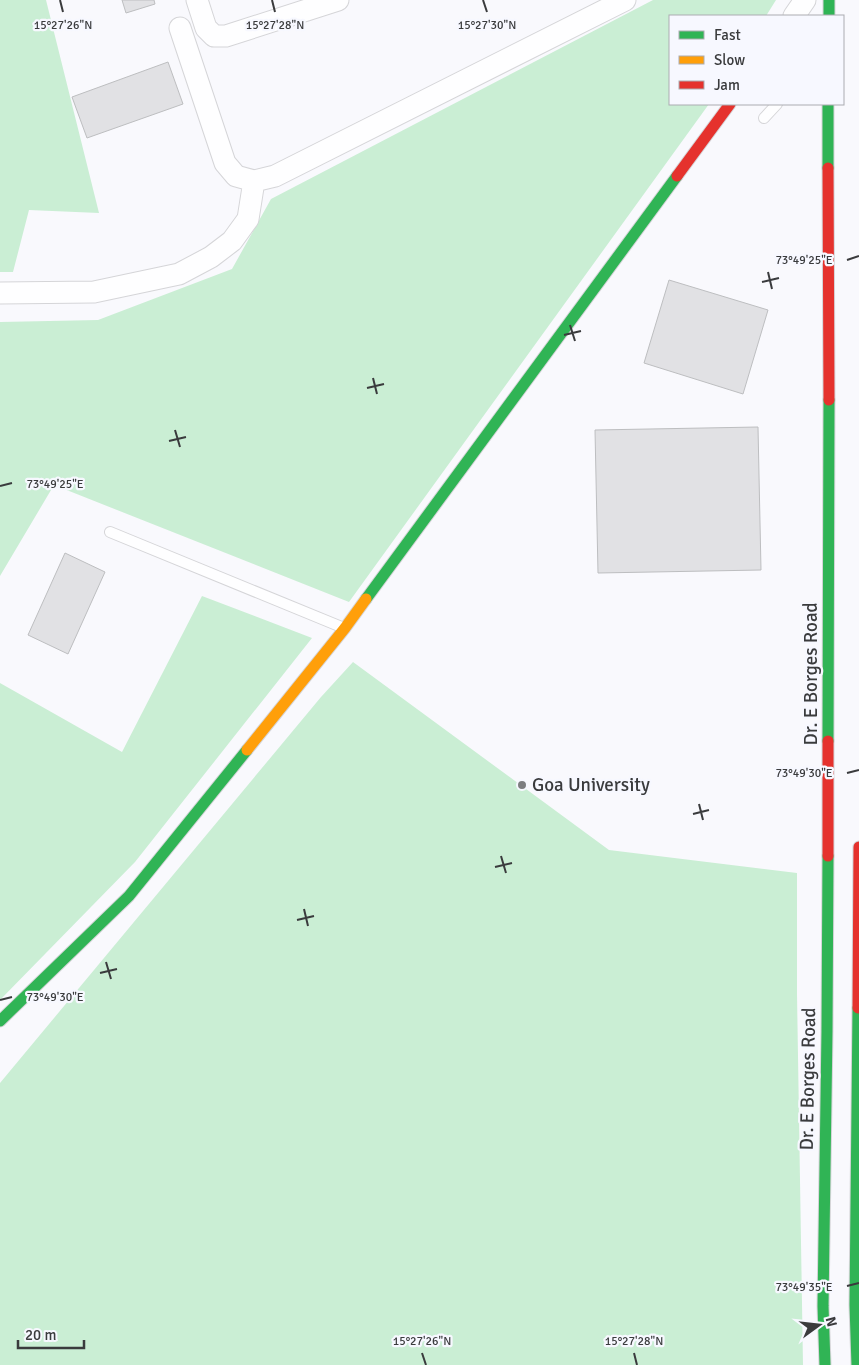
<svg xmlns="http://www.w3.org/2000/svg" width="859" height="1365" viewBox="0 0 859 1365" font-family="Signika,sans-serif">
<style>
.green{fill:#caeed4}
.building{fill:#e1e1e4;stroke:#bdbec0}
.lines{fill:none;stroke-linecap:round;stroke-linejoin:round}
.lane-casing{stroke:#d5d5d8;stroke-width:12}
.street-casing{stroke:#d5d5d8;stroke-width:23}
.fast-casing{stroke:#d5d5d8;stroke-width:13}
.slow-casing{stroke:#d5d5d8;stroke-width:13}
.jam-casing{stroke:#d5d5d8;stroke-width:13}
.lane{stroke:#fefeff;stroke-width:10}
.street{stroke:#fefeff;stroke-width:21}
.fast{stroke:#30b455;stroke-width:11}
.slow{stroke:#ff9f0a;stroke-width:11}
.jam{stroke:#e5322d;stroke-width:11}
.ticks{fill:none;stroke:#3a3b3d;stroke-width:2}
.poi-dot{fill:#7d7e80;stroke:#f7f8ff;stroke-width:2}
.labels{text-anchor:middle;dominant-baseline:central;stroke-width:4.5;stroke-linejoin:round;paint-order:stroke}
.street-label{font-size:19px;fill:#3a3b3d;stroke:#f7f8ff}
.poi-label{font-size:19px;fill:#3a3b3d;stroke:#f7f8ff;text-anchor:start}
.ticks-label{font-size:12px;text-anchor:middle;fill:#3a3b3d;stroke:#f7f8ff;stroke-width:4.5;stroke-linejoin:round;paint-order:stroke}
</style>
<rect width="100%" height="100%" fill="#f9f9fd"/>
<path class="green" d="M0 0H46L99 213 29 210 13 272H0Z
M653 0H776L766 16H670V104H709L349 602 54 485 0 576V322L98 320 232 269 271 199Z
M202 596 312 638 135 862 0 1000V683L122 752Z
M353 662 609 850 797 873V994L803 1365H0V1083L321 697Z"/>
<path class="building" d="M122 0H154L155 4 126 13Z
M168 62 183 104 87 138 72 97Z
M669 280 768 310 743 394 644 363Z
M758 427 761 570 598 573 595 430Z
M65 553 105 572 68 654 28 635Z"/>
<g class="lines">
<defs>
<path id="lane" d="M764 118 777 104
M110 532 344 628"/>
<path id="street" d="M197 0 206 28 214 36H226L338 0
M794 16 805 0
M180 28 225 163 236 176 254 181 275 176 625 0
M0 293 94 292 179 274 211 257 232 241 248 219 254 181"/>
<path id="fast" d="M829 0V16
M828 104V168
M366 599 677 176
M828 741 829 400
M0 1021 129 896 247 750
M825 1365 823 1306 827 1031 828 856
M857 1365 855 1305 858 1008"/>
<path id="slow" d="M247 750 345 628 366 599"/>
<path id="jam" d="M828 168 829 400
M677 176 730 104
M828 856V741
M858 1008 859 847"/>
</defs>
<use href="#lane" class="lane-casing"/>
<use href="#street" class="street-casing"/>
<use href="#fast" class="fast-casing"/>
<use href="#slow" class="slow-casing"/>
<use href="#jam" class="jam-casing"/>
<use href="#lane" class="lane"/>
<use href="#street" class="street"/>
<use href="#fast" class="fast"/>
<use href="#slow" class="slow"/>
<use href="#jam" class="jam"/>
</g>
<path class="ticks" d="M60 0 63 12M272 0 275 12M483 0 487 12M847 260 859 256M768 272 772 289M762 282 779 278M570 325 575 341M564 335 581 331M373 378 377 394M367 388 384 384M175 430 180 447M169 441 186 437M0 486 12 483M847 773 859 770M699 804 703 820M693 814 709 810M501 856 506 873M495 867 512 863M304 909 308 926M297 920 314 916M106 962 111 979M100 973 117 969M0 1000 12 997M847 1286 859 1283M422 1353 426 1365M634 1353 637 1365"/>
<circle class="poi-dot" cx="522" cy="785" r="5"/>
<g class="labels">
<g class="street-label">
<text transform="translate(811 674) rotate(-90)">Dr. E Borges Road</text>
<text transform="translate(808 1079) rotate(-89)">Dr. E Borges Road</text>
</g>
<g class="poi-label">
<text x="532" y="785">Goa University</text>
</g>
</g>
<g class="ticks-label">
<text x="63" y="29">15°27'26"N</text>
<text x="275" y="29">15°27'28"N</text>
<text x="487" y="29">15°27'30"N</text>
<text x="804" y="264">73°49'25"E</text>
<text x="55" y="488">73°49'25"E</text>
<text x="804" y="777">73°49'30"E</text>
<text x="55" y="1001">73°49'30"E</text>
<text x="804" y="1291">73°49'35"E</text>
<text x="422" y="1345">15°27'26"N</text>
<text x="634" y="1345">15°27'28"N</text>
</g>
<rect x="669" y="15" width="175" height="90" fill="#f7f8ff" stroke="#abacb1"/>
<rect x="679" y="31" width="25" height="8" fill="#30b455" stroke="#abacb1"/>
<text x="714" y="40" font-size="15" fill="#3a3b3d">Fast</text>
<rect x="679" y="56" width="25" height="8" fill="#ff9f0a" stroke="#abacb1"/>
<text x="714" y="65" font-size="15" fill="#3a3b3d">Slow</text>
<rect x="679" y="81" width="25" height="8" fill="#e5322d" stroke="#abacb1"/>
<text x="714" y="90" font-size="15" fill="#3a3b3d">Jam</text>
<g transform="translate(819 1325) rotate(75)" stroke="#f7f8ff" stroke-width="4" paint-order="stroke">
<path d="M0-4L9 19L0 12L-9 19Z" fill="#3a3b3d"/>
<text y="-8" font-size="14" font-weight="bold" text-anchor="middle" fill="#3a3b3d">N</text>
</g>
<path d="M18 1340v8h66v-8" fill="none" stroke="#3a3b3d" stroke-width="2.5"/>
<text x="25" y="1340" font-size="15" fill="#3a3b3d" stroke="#f7f8ff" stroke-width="4" paint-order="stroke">20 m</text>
</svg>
